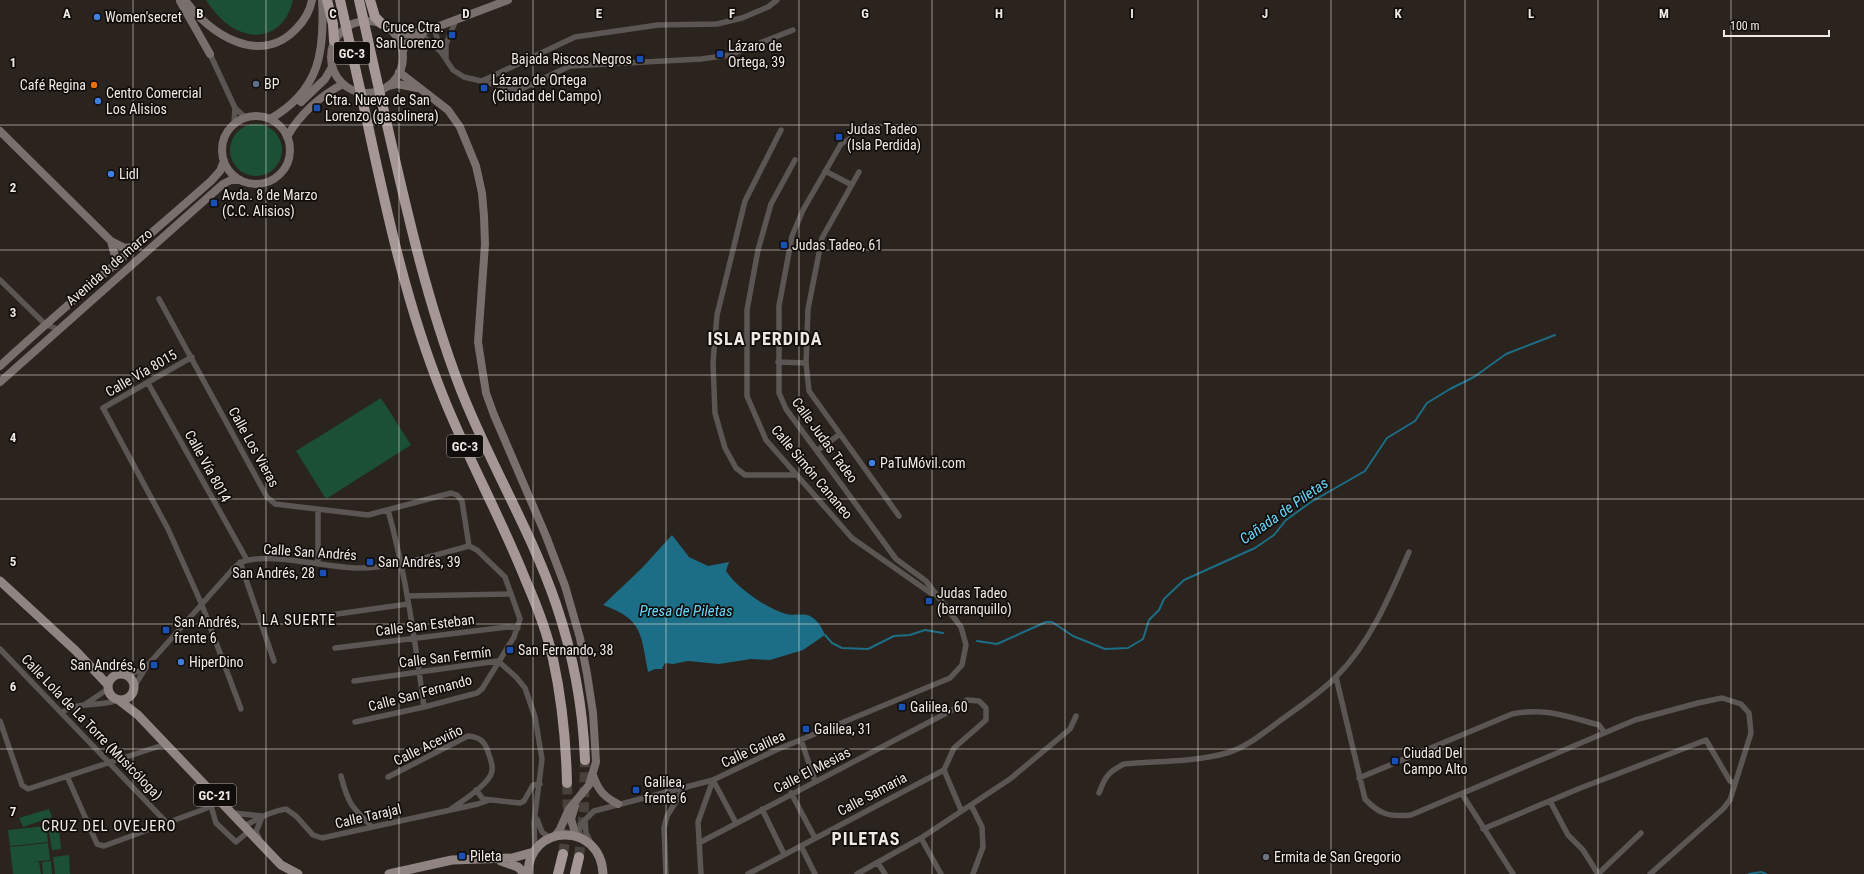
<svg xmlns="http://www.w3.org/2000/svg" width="1864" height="874" viewBox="0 0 1864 874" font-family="'Roboto Condensed',sans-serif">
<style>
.green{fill:#1b5036}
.water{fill:#1c6d86}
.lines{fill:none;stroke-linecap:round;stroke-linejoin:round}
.stream{stroke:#1c6d86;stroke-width:2}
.highway-tunnel{stroke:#48413b;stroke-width:10;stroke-dasharray:10 5;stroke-linecap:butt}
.street{stroke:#5b5554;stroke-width:5.5}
.secondary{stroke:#79706e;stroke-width:8}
.primary{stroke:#908483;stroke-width:9}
.highway{stroke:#a59795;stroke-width:10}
.highway-bridge{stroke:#a59795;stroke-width:10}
.grid{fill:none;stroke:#efe9e5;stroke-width:1;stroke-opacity:0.55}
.shop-dot{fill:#3f7fe0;stroke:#110d0b;stroke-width:1.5}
.transit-dot{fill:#1a4fb4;stroke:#110d0b;stroke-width:1.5}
.service-dot{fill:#5c6f8a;stroke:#110d0b;stroke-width:1.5}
.food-dot{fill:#e8710a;stroke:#110d0b;stroke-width:1.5}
.worship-dot{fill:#6b7280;stroke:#110d0b;stroke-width:1.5}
.labels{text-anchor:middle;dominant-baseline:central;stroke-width:3.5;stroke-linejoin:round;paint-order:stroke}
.shield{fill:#110d0b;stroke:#aca7a4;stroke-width:1}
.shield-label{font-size:13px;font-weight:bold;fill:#efe9e5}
.poi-label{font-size:14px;fill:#efe9e5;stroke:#110d0b;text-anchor:start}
.street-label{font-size:14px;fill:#efe9e5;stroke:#110d0b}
.water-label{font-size:15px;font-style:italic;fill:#68d7fc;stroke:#110d0b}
.neighbourhood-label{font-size:15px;letter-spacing:1px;fill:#efe9e5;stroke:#110d0b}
.district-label{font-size:18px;font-weight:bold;letter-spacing:1px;fill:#efe9e5;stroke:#110d0b}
.grid-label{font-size:13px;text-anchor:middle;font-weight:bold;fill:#efe9e5;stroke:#110d0b;stroke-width:3.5;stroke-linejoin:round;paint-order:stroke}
</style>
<rect width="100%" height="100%" fill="#2b231d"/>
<path class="green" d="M206 0H293C287 28 264 43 237 30 224 24 214 12 206 0Z
M230 150a26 26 0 1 1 52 0a26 26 0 1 1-52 0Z
M381 398 411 445 326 499 296 451Z
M49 809 52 817 23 827 19 818Z
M46 826 48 842 10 846 8 830Z
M59 830 61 849 52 850 49 831Z
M48 843 50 860 33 862H39L41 874H13L10 847Z
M69 855 70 874H55L53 857Z
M51 861 52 874H43L42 862Z"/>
<path class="water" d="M672 535 689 557 708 566 729 562 726 571C737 588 766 608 786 614 793 616 804 613 810 616 818 620 822 628 825 635L803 650 770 660 751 659 719 664 688 661 673 664 665 663 662 669H655L648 672C641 635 643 619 603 605L642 568Z"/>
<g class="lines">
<path class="stream" d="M825 635 832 643 842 648 868 649 894 636 910 635 925 630 943 633
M977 641 997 644 1046 622H1052L1073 636 1105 649 1128 648 1143 639 1149 620 1159 610 1164 599 1184 580 1255 548 1274 535 1286 520 1311 502 1365 471 1387 438 1415 421 1427 403 1450 389 1474 377 1506 354 1555 335
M1749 874 1761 872 1766 874"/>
<path class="highway-tunnel" d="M563 854 568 821 567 783
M579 857 584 809 585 760"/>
<path class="street" d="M434 28 441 51
M421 34 441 52 453 70 464 77 519 90 570 66 701 59 730 55 793 30
M210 54 235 108 245 117
M446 59V44L456 20
M482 81 575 37 658 25 717 24 742 18 768 7 777 0
M234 123 235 108
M781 130 745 201 717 315 713 363 715 413 725 448 736 468 745 475H795
M795 160 771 204 758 250 747 310V396L766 440 852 538 932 594
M825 171 852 185
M859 172 822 238 808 309 806 363 809 391 899 516
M0 280 45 324 57 329
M159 299 267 497 275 504 368 515 451 493 457 495 462 501 469 546
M192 357 103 408 168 529 202 605 241 709
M778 362 806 363
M148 383 247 560
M818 450 840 434
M388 510C406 575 415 641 424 707
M240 562 274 661
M318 564V509
M407 596 511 594
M330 615 408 604
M335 648 507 627 518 628
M0 649 167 823
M124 674H131L146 668
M1336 677 1365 799C1380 815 1390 817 1411 815L1635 720 1698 703 1722 698 1741 704 1749 713 1751 733 1730 800 1723 809 1650 874
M354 681 498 661 516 677 525 688 535 717 542 759 534 823 535 851
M134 687 146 667 233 569C237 565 240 562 245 561 275 553 323 567 355 568 392 569 434 555 469 546
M84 705 108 689
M62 713C75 701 101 707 118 700
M0 721 22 785 28 789 166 744
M355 722 424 707 477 693 482 689 514 637 520 619 505 577 477 550 469 546
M801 740 815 781
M67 776 97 844 104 846 202 810 211 806 218 799
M341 776C348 804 352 807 372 827
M388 777 468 736C479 737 485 741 488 752 490 757 493 765 492 771 490 784 462 801 451 809
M1359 778 1512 714C1544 707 1569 717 1599 725L1604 732
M713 780 736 823
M476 790 483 799 520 803 524 801 533 785 540 784
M791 793 815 838
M1099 793C1105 777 1108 772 1124 764 1158 761 1194 762 1227 753 1247 747 1265 732 1281 720 1299 707 1320 693 1336 677 1370 643 1390 596 1409 552
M1462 794 1513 874
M1550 801 1568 835 1583 850 1598 874
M971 805 982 827 983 847 973 874
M211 806 216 823 236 842 249 831
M762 809 784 854
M233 813 262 816
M537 819 542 832 550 838
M585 820 586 833 591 843
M244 826C258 819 271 811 286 809L296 816 313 835 322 838 478 804 489 800
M1483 829 1578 789 1706 740 1730 781 1735 784
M578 836 581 824 594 811 713 780 776 750 950 678 962 665 966 645 961 627 926 581 896 559 786 409 779 393V306L792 236 803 210 841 144 849 139
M259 838 256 832 262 817
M921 838 941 874
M699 843 956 708 967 700 979 701 986 708V720L954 748 944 770 961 810
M801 846 815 874
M878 863 885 874
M666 874 664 828 667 816 685 787
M701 874 698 822 713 780
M748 874 944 770
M857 874 921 838 1010 779 1070 729 1076 716
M1598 874 1641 833"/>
<path class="secondary" d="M185 0C209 34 260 67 296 29 304 21 310 11 312 0
M180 1 210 54
M331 57a36 36 0 1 1 72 0a36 36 0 1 1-72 0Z
M391 29 406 34 429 30 508 0
M403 52 404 45 422 34
M399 72 448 110 460 127 476 166 482 193 484 216 485 244 478 342 486 393 494 415 546 536 565 586 580 638 587 674 593 713 596 762 589 785 569 809 560 829 555 836
M388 86 397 84 417 88
M301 102 325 79 332 67
M222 150a34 34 0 1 1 68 0a34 34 0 1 1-68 0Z
M270 119C319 91 325 53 322 0
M0 131 111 241 125 248 138 246
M287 137C299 115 321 95 343 84
M111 241 115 256V266
M0 366C69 302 141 243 211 181L220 171 224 161
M0 382 223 184 231 180H240
M593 775C598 790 604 797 618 804
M575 806 571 819 576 836"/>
<path class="primary" d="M0 581 76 651 108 685
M108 687a13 13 0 1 1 26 0a13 13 0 1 1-26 0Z
M120 701 138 715 281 865 298 874
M501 861 518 867 525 874
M389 874 452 860 512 858 534 852
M528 874C528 823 601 821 603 874"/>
<path class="highway" d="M327 0 333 24 334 41
M370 0 375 17 382 24
M382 103C404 198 424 293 459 385 487 459 530 528 556 604 573 654 583 708 585 760
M364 107C385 204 405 302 443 396 468 459 501 518 526 581 537 606 547 632 553 659 562 700 566 741 567 783
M558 874 563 854
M575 874 579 857"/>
<path class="highway-bridge" d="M340 0 364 107
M359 0 382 103"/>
</g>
<path class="grid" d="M133 0V874M266 0V874M399 0V874M533 0V874M666 0V874M799 0V874M932 0V874M1065 0V874M1198 0V874M1331 0V874M1465 0V874M1598 0V874M1731 0V874M0 125H1864M0 250H1864M0 375H1864M0 499H1864M0 624H1864M0 749H1864"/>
<g class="shop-dot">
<circle cx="97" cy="17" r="4"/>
<circle cx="98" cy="101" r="4"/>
<circle cx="111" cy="174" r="4"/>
<circle cx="872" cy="463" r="4"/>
<circle cx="181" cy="662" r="4"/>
</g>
<g class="transit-dot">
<rect x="448" y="31" width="8" height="8" rx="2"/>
<rect x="716" y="50" width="8" height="8" rx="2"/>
<rect x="636" y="55" width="8" height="8" rx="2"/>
<rect x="480" y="84" width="8" height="8" rx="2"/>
<rect x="313" y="104" width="8" height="8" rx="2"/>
<rect x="835" y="133" width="8" height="8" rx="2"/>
<rect x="210" y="199" width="8" height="8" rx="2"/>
<rect x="780" y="241" width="8" height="8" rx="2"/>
<rect x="366" y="558" width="8" height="8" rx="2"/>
<rect x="319" y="569" width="8" height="8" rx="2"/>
<rect x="925" y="597" width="8" height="8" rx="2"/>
<rect x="162" y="626" width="8" height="8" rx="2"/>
<rect x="506" y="646" width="8" height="8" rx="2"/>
<rect x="150" y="661" width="8" height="8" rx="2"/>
<rect x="898" y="703" width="8" height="8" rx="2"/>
<rect x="802" y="725" width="8" height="8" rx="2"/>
<rect x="1391" y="757" width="8" height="8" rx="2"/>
<rect x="632" y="786" width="8" height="8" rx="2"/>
<rect x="458" y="852" width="8" height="8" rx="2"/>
</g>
<circle class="service-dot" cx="256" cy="84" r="4"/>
<circle class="food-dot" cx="94" cy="85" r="4"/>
<circle class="worship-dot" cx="1266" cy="857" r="4"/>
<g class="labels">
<g class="shield">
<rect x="334" y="42" width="36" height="22" rx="3"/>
<rect x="447" y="435" width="36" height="22" rx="3"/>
<rect x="194" y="784" width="42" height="22" rx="3"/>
</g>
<g class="shield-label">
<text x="352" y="53">GC-3</text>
<text x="465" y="446">GC-3</text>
<text x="215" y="795">GC-21</text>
</g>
<g class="poi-label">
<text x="105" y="17">Women'secret</text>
<text x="444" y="27" text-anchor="end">Cruce Ctra.<tspan x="444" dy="16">San Lorenzo</tspan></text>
<text x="728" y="46">Lázaro de<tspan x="728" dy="16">Ortega, 39</tspan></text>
<text x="632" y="59" text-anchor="end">Bajada Riscos Negros</text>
<text x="492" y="80">Lázaro de Ortega<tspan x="492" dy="16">(Ciudad del Campo)</tspan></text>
<text x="264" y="84">BP</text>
<text x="86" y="85" text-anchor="end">Café Regina</text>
<text x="106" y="93">Centro Comercial<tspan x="106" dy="16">Los Alisios</tspan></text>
<text x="325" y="100">Ctra. Nueva de San<tspan x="325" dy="16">Lorenzo (gasolinera)</tspan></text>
<text x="847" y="129">Judas Tadeo<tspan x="847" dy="16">(Isla Perdida)</tspan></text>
<text x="119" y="174">Lidl</text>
<text x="222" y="195">Avda. 8 de Marzo<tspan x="222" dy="16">(C.C. Alisios)</tspan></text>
<text x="792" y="245">Judas Tadeo, 61</text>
<text x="880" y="463">PaTuMóvil.com</text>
<text x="378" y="562">San Andrés, 39</text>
<text x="315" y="573" text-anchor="end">San Andrés, 28</text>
<text x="937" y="593">Judas Tadeo<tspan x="937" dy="16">(barranquillo)</tspan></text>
<text x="174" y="622">San Andrés,<tspan x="174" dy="16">frente 6</tspan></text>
<text x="518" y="650">San Fernando, 38</text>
<text x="189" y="662">HiperDino</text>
<text x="146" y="665" text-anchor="end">San Andrés, 6</text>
<text x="910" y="707">Galilea, 60</text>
<text x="814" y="729">Galilea, 31</text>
<text x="1403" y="753">Ciudad Del<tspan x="1403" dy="16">Campo Alto</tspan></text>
<text x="644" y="782">Galilea,<tspan x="644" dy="16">frente 6</tspan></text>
<text x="470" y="856">Pileta</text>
<text x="1274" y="857">Ermita de San Gregorio</text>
</g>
<g class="street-label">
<text transform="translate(109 267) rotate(-41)">Avenida 8 de marzo</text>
<text transform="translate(141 373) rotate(-30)">Calle Vía 8015</text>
<text transform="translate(825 440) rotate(54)">Calle Judas Tadeo</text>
<text transform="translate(254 447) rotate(61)">Calle Los Vieras</text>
<text transform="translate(208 466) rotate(61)">Calle Vía 8014</text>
<text transform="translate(812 472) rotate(50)">Calle Simón Cananeo</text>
<text transform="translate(310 552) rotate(4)">Calle San Andrés</text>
<text transform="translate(425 625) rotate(-7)">Calle San Esteban</text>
<text transform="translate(445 657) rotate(-7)">Calle San Fermín</text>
<text transform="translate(420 693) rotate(-15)">Calle San Fernando</text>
<text transform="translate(92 727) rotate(46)">Calle Lola de La Torre (Musicóloga)</text>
<text transform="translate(428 745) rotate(-26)">Calle Aceviño</text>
<text transform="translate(753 749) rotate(-25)">Calle Galilea</text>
<text transform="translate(812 770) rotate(-27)">Calle El Mesias</text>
<text transform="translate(872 794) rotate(-28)">Calle Samaria</text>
<text transform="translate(368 816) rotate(-13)">Calle Tarajal</text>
</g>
<g class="water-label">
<text transform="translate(1284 511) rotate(-35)">Cañada de Piletas</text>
<text x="686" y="611">Presa de Piletas</text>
</g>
<g class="neighbourhood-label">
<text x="299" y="620">LA SUERTE</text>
<text x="109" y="826">CRUZ DEL OVEJERO</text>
</g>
<g class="district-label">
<text x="765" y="338">ISLA PERDIDA</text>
<text x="866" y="838">PILETAS</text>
</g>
</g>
<g class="grid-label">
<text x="67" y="18">A</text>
<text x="200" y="18">B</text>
<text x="333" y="18">C</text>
<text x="466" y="18">D</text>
<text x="599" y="18">E</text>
<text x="732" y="18">F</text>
<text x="865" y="18">G</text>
<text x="999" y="18">H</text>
<text x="1132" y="18">I</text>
<text x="1265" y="18">J</text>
<text x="1398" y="18">K</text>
<text x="1531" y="18">L</text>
<text x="1664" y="18">M</text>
<text x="13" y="67">1</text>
<text x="13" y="192">2</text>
<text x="13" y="317">3</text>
<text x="13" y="442">4</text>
<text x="13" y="566">5</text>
<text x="13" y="691">6</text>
<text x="13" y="816">7</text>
</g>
<path d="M1724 30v6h105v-6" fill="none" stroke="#efe9e5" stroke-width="2"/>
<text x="1730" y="30" font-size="12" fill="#efe9e5" stroke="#110d0b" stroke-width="3" paint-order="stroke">100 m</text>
</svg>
